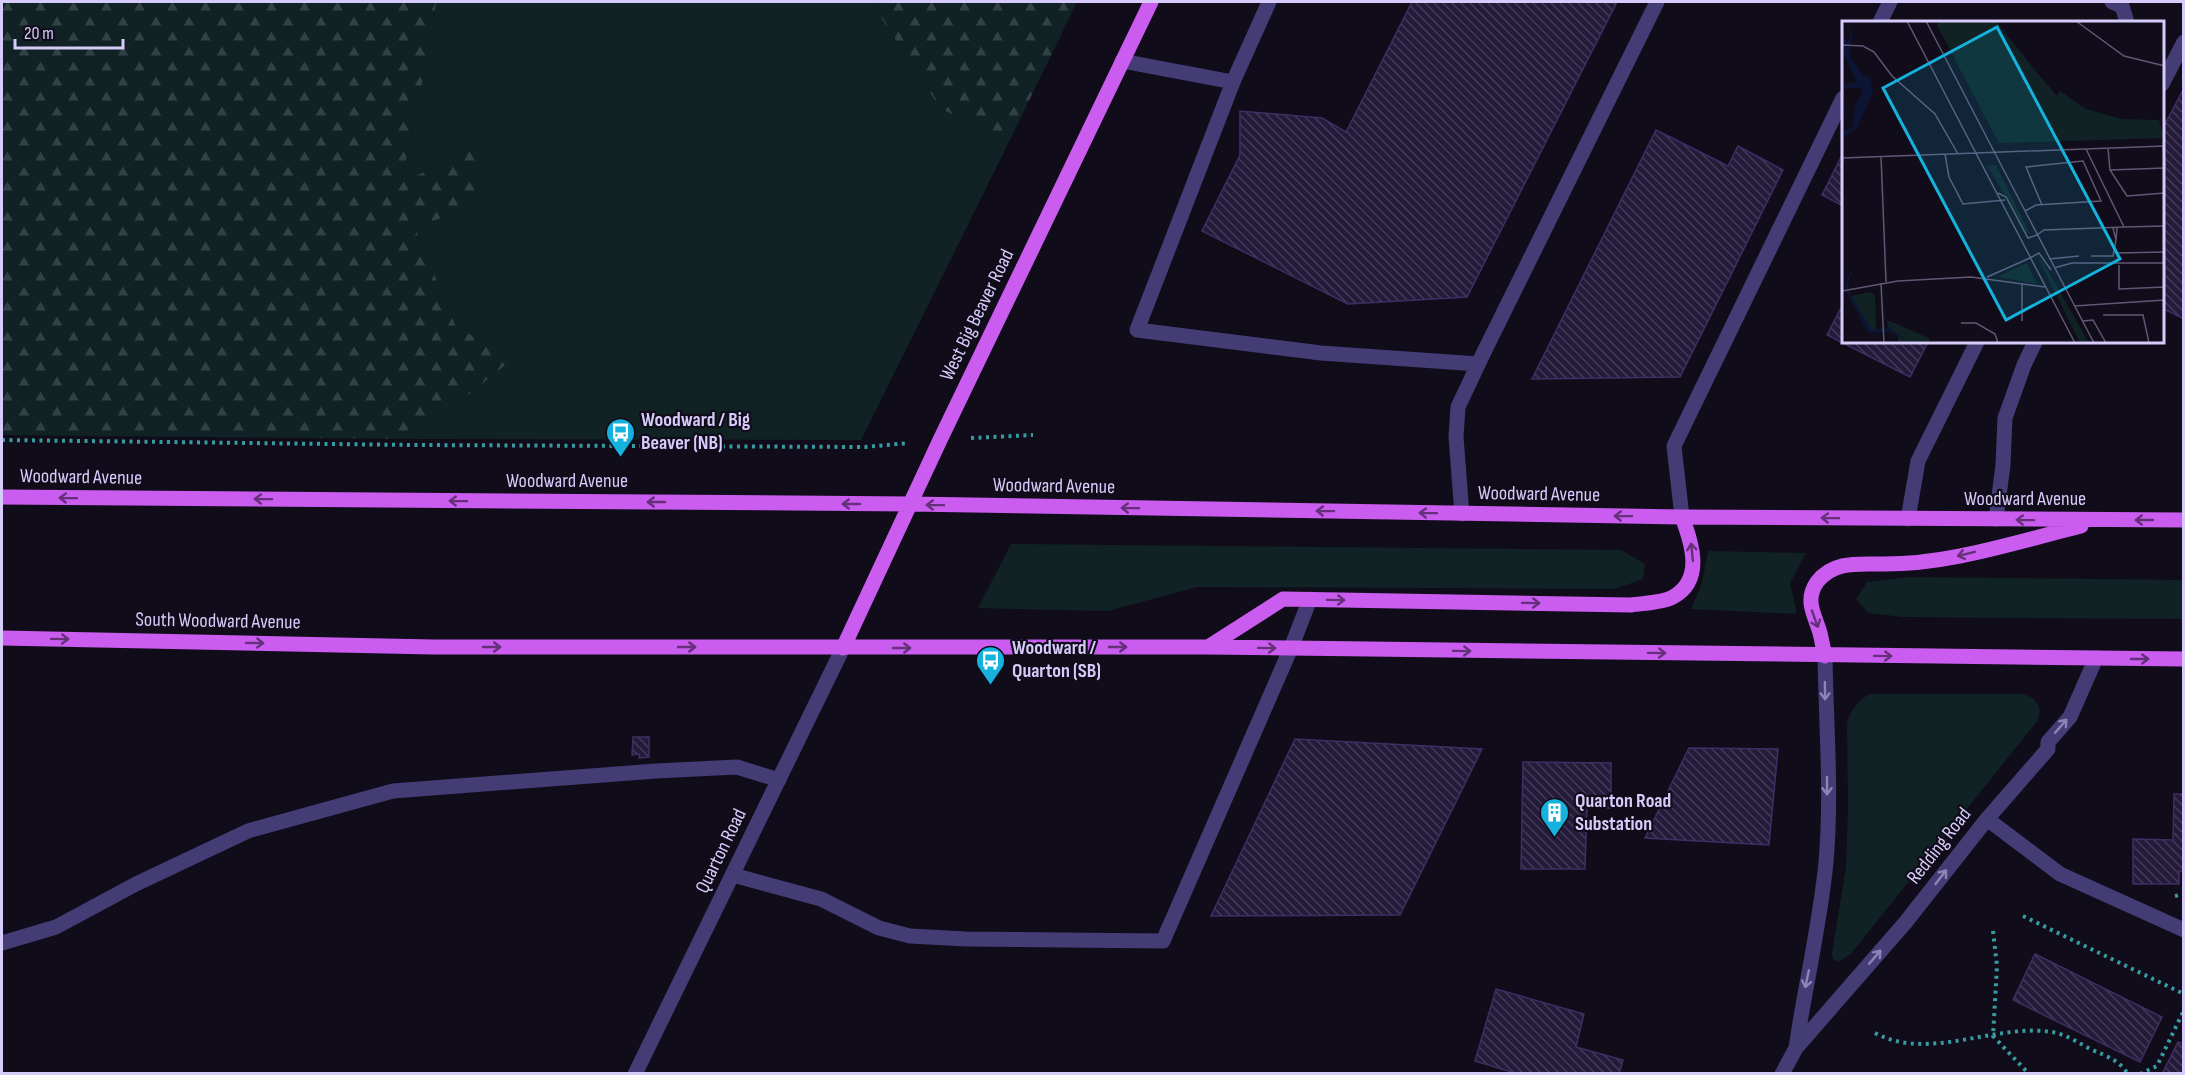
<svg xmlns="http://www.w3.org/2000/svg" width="2185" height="1075" viewBox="0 0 2185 1075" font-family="'Sofia Sans Condensed',sans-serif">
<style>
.grass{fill:#102224}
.forest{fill:url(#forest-firs)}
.building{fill:url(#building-back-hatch);stroke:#3f2e64;stroke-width:1.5}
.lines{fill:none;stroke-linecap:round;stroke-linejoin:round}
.path{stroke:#379ca2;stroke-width:4;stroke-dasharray:3 4.5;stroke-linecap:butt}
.minor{stroke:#443c75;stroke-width:15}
.major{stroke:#ca5cf0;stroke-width:15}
.oneway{stroke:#64307a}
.oneway2{stroke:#8d84b8}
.labels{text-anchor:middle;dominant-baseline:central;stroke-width:4.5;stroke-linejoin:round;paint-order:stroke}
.street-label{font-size:20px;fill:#d6cbfa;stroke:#100c1a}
.poi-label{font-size:20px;font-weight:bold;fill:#d6cbfa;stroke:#100c1a;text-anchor:start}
.inset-road{fill:none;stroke:#5f5874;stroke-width:1.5}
.view{fill:#14b2dd;fill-opacity:0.15;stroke:#14b2dd;stroke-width:3}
.inset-edge{fill:none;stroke:#d6cbfa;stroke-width:3}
</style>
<defs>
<pattern id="forest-firs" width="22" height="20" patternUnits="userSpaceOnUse" patternTransform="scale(1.5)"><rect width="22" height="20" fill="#102224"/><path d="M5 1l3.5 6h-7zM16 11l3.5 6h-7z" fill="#324145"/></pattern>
<pattern id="building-back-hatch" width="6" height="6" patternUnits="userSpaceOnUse" patternTransform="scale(1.5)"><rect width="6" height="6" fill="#241a3a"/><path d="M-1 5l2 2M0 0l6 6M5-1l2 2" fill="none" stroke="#433a57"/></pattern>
</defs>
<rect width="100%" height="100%" fill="#100c1a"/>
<path class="grass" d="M436 2H871L940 108 1008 144 861 440 413 439 513 358 456 328 415 228 474 206 480 145 401 183 432 36Z
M1011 544 1621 550 1645 564 1643 579 1615 589 1197 587 1108 611 978 608Z
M1708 551 1806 553 1790 583 1797 614 1691 609 1702 583Z
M1910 577 2183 580V619L1903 617 1868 613 1856 599 1867 582Z
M1869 694H2024L2034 699 2040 709 2038 720 1850 955 1838 962 1833 959 1832 953 1846 867 1848 806 1847 723C1851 709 1857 702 1869 694Z"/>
<path class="forest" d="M2 2H436L432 36 401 183 480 145 474 206 415 228 456 327 514 358 413 439 2 435Z
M871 2H1077L1008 144 940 108Z"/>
<path class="building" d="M1412 2H1617L1467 297 1348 304 1202 231 1240 155V111L1322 118 1346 132Z
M2184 88V319L2162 308V130Z
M1656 130 1728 166 1738 146 1783 170 1680 377 1532 379Z
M1843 153V206L1822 195Z
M1843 304V342H1928L1910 377 1827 335Z
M633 737H649V757L639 758V754L632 755Z
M1295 739 1482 749 1400 915 1211 916Z
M1689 748 1778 749 1769 845 1645 838Z
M1523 762 1611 763V808H1587L1585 869H1521Z
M2174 794H2184V871H2179V884H2133V839L2173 840Z
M2035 954 2162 1017 2140 1062 2013 1000Z
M1496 989 1584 1014 1576 1047 1623 1060 1619 1074H1518L1475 1061Z
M2178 1042 2184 1044V1074H2162Z"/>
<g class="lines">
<path class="path" d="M971 438 1033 435
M2 440 413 445 865 447 909 443
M2175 896 2184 894
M2023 916 2184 994
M1993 931 1997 966 1993 1036 2029 1074
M1875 1033C1929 1062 1995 1023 2052 1032 2065 1034 2079 1043 2090 1049 2106 1056 2118 1059 2128 1074
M2140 1074 2157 1066 2184 1010"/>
<path class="minor" d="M1269 2 1233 82 1137 330 1321 353 1478 364
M2112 2 2122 6 2127 22
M1880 22 1890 2
M1122 61 1233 82
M2162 84 2184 42
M1462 514 1456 437 1458 407 1483 354 1657 2
M1682 517 1674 446 1843 98
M1908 519 1918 461 1977 342
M1996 519 2003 465 2005 418 2024 365 2035 342
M1987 819 2060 874 2184 930
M733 875 821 899 879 928 910 936 966 939 1163 941 1291 648 1310 599
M2 943 56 927 136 884 248 831 393 791 656 771 737 767 779 780
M1796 1048C1805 986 1820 925 1826 862 1832 794 1826 724 1825 656
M635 1074 843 648
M1782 1074 1796 1048 1905 923 1987 819 2048 749V742L2070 717 2096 658"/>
<path class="major" d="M2 497 910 504 1682 517 2184 520
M2 638 433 647H1208L2184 659
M1208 647 1283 599 1631 605C1644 603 1662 603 1673 597 1704 580 1692 543 1682 517
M843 648 940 440 1151 2
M1825 656C1823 648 1822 641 1820 633 1815 615 1804 601 1817 582 1833 561 1858 564 1880 564 1948 565 2016 542 2081 526"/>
</g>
<defs><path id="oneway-shaft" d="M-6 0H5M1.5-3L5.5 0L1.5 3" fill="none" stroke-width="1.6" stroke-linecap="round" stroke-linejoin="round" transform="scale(1.5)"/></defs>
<g class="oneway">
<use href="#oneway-shaft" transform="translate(68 498) rotate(-179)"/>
<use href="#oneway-shaft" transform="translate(263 499) rotate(-179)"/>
<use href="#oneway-shaft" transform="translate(458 501) rotate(-179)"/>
<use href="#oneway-shaft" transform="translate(656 502) rotate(-180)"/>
<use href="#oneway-shaft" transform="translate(851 504) rotate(-180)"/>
<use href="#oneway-shaft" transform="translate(935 505) rotate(-179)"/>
<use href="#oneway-shaft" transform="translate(1130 508) rotate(-179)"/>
<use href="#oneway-shaft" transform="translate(1325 511) rotate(-179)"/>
<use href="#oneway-shaft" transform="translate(1428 513) rotate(-179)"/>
<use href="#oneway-shaft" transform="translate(1623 516) rotate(-179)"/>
<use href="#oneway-shaft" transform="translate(1830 518) rotate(-179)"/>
<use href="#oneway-shaft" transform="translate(2025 520) rotate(-179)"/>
<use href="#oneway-shaft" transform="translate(2144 520) rotate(-180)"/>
<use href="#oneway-shaft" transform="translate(1692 552) rotate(-96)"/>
<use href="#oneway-shaft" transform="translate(1966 554) rotate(166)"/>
<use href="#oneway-shaft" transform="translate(1336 600) rotate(1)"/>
<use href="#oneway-shaft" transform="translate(1531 603) rotate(1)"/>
<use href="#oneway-shaft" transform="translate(1815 619) rotate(70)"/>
<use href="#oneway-shaft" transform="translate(60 639) rotate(1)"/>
<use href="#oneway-shaft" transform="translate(255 643) rotate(1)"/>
<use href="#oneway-shaft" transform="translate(492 647)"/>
<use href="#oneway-shaft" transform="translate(687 647)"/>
<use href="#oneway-shaft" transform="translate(1118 647)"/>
<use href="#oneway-shaft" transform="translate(902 648)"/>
<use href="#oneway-shaft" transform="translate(1267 648) rotate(1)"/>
<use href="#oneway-shaft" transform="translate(1462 651) rotate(1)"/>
<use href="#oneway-shaft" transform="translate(1657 653) rotate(1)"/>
<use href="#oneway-shaft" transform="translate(1883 656) rotate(1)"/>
<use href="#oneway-shaft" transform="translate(2140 659)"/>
</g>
<g class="oneway2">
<use href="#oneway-shaft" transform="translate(1825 691) rotate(89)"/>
<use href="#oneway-shaft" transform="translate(2061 726) rotate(-49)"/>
<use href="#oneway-shaft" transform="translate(1827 786) rotate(90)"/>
<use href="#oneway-shaft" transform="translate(1941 877) rotate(-52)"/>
<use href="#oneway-shaft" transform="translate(1875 957) rotate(-49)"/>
<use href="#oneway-shaft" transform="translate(1807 979) rotate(102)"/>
</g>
<defs>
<symbol id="bus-pin" viewBox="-11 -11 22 30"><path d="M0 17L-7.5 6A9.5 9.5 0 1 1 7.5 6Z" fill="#14b2dd" stroke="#100c1a"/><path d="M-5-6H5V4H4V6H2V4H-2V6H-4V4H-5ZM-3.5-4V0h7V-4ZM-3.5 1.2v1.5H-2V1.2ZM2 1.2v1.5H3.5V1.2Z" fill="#fff"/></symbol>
<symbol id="building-pin" viewBox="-11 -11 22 30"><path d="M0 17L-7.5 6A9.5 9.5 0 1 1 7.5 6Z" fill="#14b2dd" stroke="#100c1a"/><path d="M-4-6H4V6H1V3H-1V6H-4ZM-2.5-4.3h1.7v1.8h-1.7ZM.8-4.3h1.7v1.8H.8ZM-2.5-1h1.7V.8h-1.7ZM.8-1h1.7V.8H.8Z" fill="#fff"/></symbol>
</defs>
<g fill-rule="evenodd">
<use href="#bus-pin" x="604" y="416" width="33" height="45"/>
<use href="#bus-pin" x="974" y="644" width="33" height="45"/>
<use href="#building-pin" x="1538" y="796" width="33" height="45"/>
</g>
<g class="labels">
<g class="street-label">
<text transform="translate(977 315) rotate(-64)">West Big Beaver Road</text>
<text transform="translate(81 477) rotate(1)">Woodward Avenue</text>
<text x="567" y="481">Woodward Avenue</text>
<text transform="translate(1054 486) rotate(1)">Woodward Avenue</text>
<text transform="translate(1539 494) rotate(1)">Woodward Avenue</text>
<text x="2025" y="499">Woodward Avenue</text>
<text transform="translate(218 621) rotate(1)">South Woodward Avenue</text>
<text transform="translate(1939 846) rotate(-52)">Redding Road</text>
<text transform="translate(721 851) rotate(-64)">Quarton Road</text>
</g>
<g class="poi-label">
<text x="641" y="420">Woodward / Big<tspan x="641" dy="23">Beaver (NB)</tspan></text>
<text x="1012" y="648">Woodward /<tspan x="1012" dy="23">Quarton (SB)</tspan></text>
<text x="1575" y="801">Quarton Road<tspan x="1575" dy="23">Substation</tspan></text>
</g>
</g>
<g transform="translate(1842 21)">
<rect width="322" height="322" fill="#100c1a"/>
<path d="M192 48 215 75 209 84 195 64 194 75 205 97 196 121 157 122 132 75 146 81V73L154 63 166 66 158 59ZM145 144H154L188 213 184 211ZM196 237 201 241 247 322H238ZM185 243 195 263 156 256 182 243Z" fill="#102224"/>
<path d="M97 0H154L192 48 159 59 167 66 160 68 154 64 146 73V81L132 75 95 4ZM195 63 209 84 218 70 244 88 280 98 317 99 322 117 196 121 205 97 194 75Z" fill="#102224"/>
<path d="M28 271 33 275 34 309H25L8 275ZM45 299 87 317V322H56V314L46 306Z" fill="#102224"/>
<path d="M5 0 11 15 7 34 21 54 28 57 31 71 15 107 0 117V110L11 107 13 85 21 72 19 67H2L0 98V64L15 61 0 28V12L5 21 9 15ZM0 244 10 252 6 263 9 274 30 309 46 307 69 322 48 311 27 312 6 274 3 265 8 252Z" fill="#0c1634"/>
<path class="inset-road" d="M65 0 233 322M84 0 252 322M234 0 282 35 323 45M0 24 21 25 32 31 50 55 93 93 116 133M321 125 323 144M266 127 268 149 285 175 323 172M244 128 282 206 323 205M134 132 323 125M103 133 107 156 121 183 163 179M39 135 44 261M0 137 134 132M268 149 323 147M156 172 164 176 186 217 195 214M183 190 194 184 259 180 241 140 184 146 200 184M271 207 274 219 275 207M195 214 202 209 282 206M274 232 323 231M249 235H271L274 219M188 237 197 232 209 249M207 238 237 235M277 244V268L323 266M212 247 230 242H323M145 256 188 237M39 262 42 322M0 270 56 260 129 256 203 266M232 285 323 279M261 294H301L307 322M180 300V263M241 300 251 299 264 322M119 302H134L153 313 156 322"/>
<path class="view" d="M155 6 278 238 164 299 41 67Z"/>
<rect width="322" height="322" class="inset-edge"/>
</g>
<rect width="2185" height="1075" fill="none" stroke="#d6cbfa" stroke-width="6"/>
<path d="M15 39v9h108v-9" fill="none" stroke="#d6cbfa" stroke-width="3"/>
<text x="24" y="39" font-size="18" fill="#d6cbfa" stroke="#100c1a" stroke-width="4.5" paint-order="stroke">20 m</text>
</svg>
